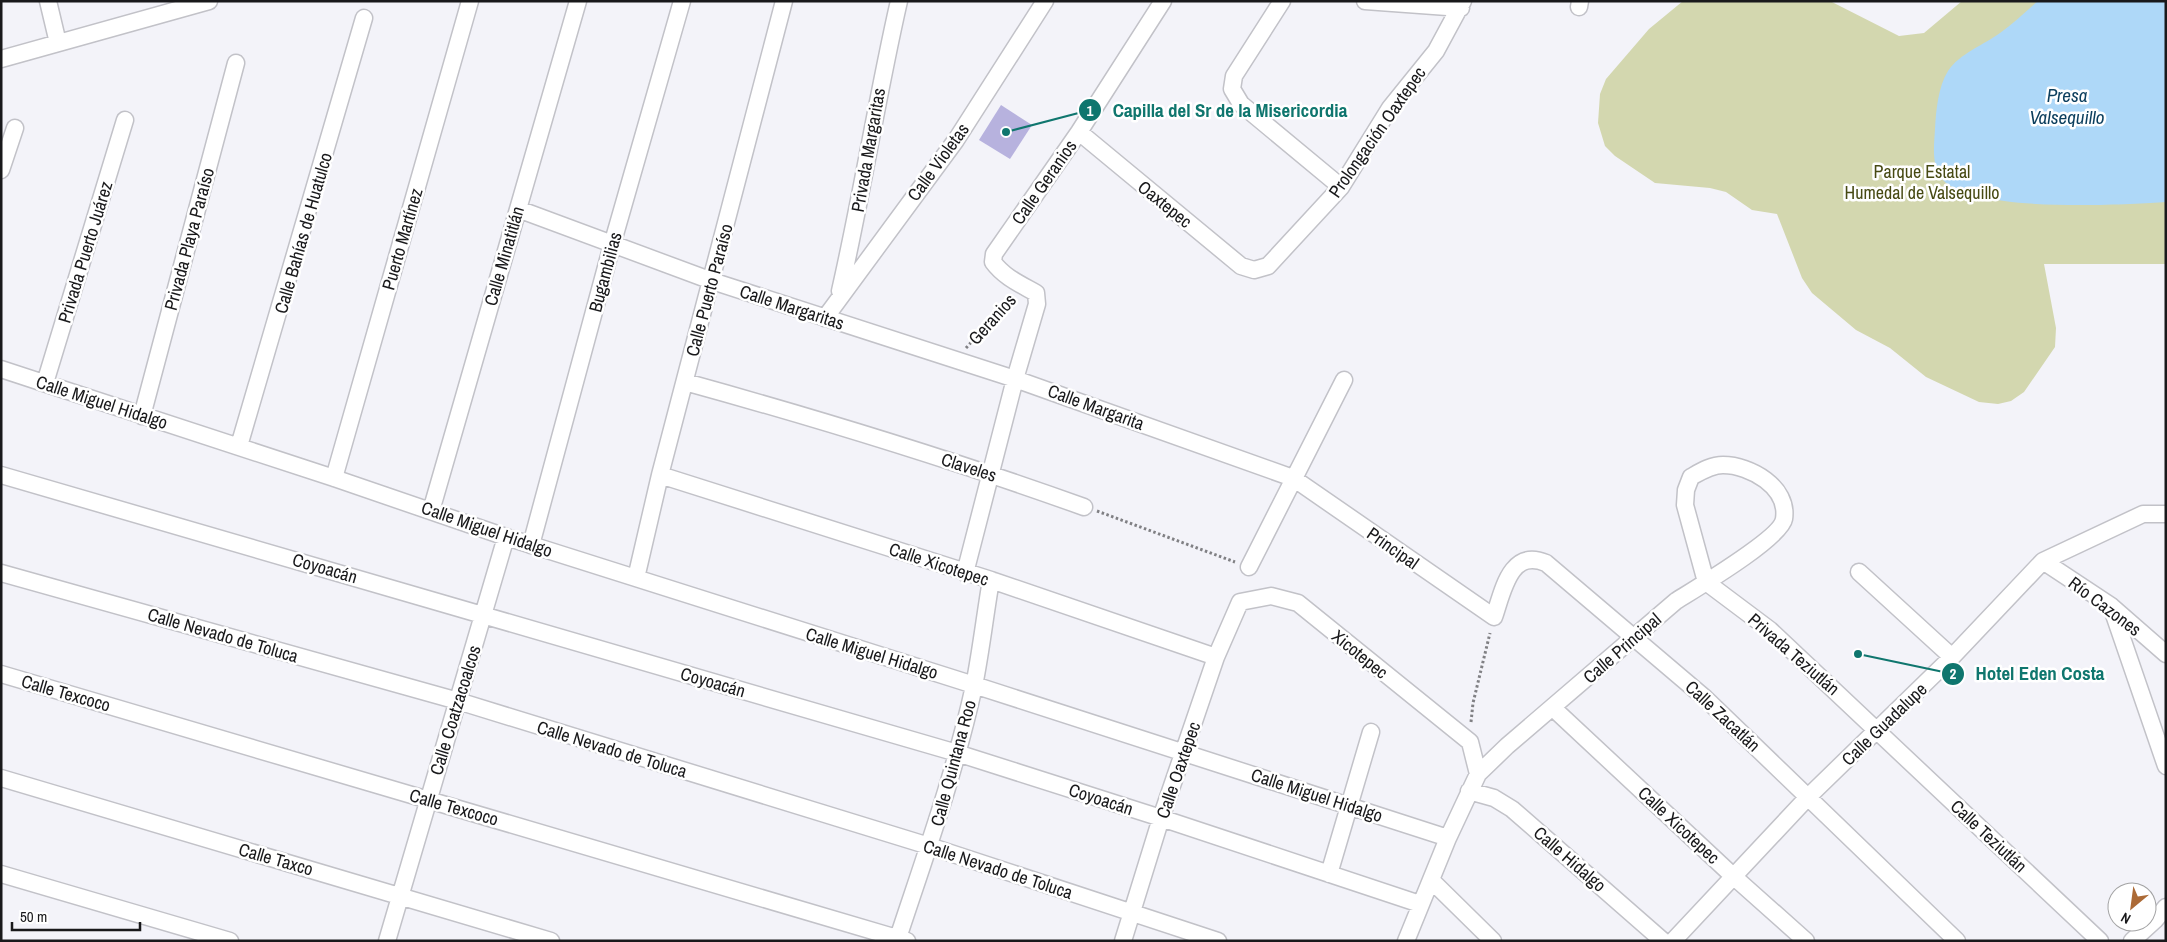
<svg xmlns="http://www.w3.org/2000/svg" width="2167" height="942" viewBox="0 0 2167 942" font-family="'Archivo Narrow',sans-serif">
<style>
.green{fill:#d3d7af}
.water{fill:#aed8f8}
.building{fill:#b7b2de}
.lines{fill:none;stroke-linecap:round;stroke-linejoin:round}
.street-casing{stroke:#c2c2c8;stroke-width:19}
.path{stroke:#808084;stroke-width:3;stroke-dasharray:2.5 2.5;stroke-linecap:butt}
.street{stroke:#fff;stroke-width:16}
.labels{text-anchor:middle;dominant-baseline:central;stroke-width:5;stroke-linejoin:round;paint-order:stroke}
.street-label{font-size:18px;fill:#19191b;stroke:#fff}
.park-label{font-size:18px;fill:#474a13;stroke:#fff}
.water-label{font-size:19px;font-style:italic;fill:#0b3e5d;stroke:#fff}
.leader{fill:none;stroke:#0f766e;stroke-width:2}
.callout-dot{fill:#0f766e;stroke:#fff;stroke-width:2}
.mark-label{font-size:15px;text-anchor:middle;font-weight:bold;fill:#fff}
.callout-label{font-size:19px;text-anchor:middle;font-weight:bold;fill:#0f766e;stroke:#fff;stroke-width:5;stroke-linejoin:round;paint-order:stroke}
</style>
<rect width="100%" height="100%" fill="#f3f3f9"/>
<path class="green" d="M1683 1H1830L1899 36 1924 33 1962 1H2166V264H2044L2056 328 2055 347 2024 392 2011 401 1998 404 1979 402 1926 377 1890 348 1856 330 1812 293 1802 278 1777 214 1752 210 1726 192 1710 188 1655 183 1615 156 1605 146 1598 123 1600 94 1606 79 1649 29Z"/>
<path class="water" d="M2038 1H2166V202C2121 205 1973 213 1943 180 1931 166 1934 147 1935 129 1936 111 1938 87 1948 71 1959 54 1985 44 2000 33 2013 24 2025 12 2038 1Z"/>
<path class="building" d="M1001 105 1032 125 1010 159 979 140Z"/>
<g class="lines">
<defs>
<path id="street" d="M48 1 58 43
M1282 1 1234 76 1232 89 1241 104 1341 187
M1365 1 1461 8
M1579 7 1580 1
M1 59 209 1
M1079 132 1241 266 1254 270 1268 266 1341 187 1390 108 1436 51 1463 1
M1 170 15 128
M518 209 712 281 1015 379 1293 478 1494 617C1503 591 1510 548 1546 563L1705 698 1957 941
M840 291C862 195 877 97 899 1
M825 318 956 140 1045 1
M1 369 334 478 506 537 974 685 1448 838
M685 382C819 419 953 460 1084 507
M45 383 125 120
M142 416 236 63
M239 446 364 18
M1 475 957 753 1161 818 1420 904
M660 475 991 580 1216 657
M334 478 470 1
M431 511 578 1
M531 545 612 245 682 1
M2043 561 2111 606 2166 654
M1249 567 1344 380
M1859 572 1952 657
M1 573 458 701 929 846 1218 941
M965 573 1015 379 1037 304 1036 293C1020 284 1004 277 993 262L994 254 1079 132 1163 1
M636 578 660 475 784 1
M2111 606 2166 766
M1 674 907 941
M1553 708 1733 876 1806 941
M1 778 551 941
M1469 791 1494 798 1512 809 1663 941
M1 874 230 941
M1329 874 1371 732
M1431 880 1493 941
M387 941 506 537
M897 941C925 856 955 773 974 686 981 651 985 615 991 580
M1123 941 1161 818 1216 657 1240 602 1271 596 1298 603 1470 742 1478 774
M1406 941 1448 838 1478 774 1507 746 1676 601C1695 589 1781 538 1784 519 1789 487 1750 465 1723 465 1711 465 1700 472 1691 477L1686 490 1685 505 1706 582 1770 630 2100 941
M1673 941 1808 797 1952 657 2043 561 2143 514H2166
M2132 941 2155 920 2166 907"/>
</defs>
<use href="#street" class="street-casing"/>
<path class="path" d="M966 348 1012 297
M1097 511 1235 562
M1471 722 1473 703 1490 633"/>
<use href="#street" class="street"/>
</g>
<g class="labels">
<g class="street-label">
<text transform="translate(1377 132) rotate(-55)">Prolongación Oaxtepec</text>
<text transform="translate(868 150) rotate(-80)">Privada Margaritas</text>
<text transform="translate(938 162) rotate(-54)">Calle Violetas</text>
<text transform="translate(1044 182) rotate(-55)">Calle Geranios</text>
<text transform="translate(1165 204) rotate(39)">Oaxtepec</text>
<text transform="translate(303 233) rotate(-74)">Calle Bahías de Huatulco</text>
<text transform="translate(189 239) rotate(-75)">Privada Playa Paraíso</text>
<text transform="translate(402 239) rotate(-74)">Puerto Martínez</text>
<text transform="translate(85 252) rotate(-73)">Privada Puerto Juárez</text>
<text transform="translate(504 256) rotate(-74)">Calle Minatitlán</text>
<text transform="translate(605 272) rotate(-75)">Bugambilias</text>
<text transform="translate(709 290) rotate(-75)">Calle Puerto Paraíso</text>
<text transform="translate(792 307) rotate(18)">Calle Margaritas</text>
<text transform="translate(992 319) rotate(-48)">Geranios</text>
<text transform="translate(102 402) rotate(18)">Calle Miguel Hidalgo</text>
<text transform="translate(1096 407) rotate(20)">Calle Margarita</text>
<text transform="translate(969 467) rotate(18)">Claveles</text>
<text transform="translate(487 529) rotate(19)">Calle Miguel Hidalgo</text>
<text transform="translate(1393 548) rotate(35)">Principal</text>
<text transform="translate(939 564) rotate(18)">Calle Xicotepec</text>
<text transform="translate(325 568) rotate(16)">Coyoacán</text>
<text transform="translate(2105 606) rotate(37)">Río Cazones</text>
<text transform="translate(223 635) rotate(16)">Calle Nevado de Toluca</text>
<text transform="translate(1622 648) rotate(-41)">Calle Principal</text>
<text transform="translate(872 653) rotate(17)">Calle Miguel Hidalgo</text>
<text transform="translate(1360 654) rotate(39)">Xicotepec</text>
<text transform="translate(1794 654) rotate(41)">Privada Teziutlán</text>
<text transform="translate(713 682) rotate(16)">Coyoacán</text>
<text transform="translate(66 693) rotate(16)">Calle Texcoco</text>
<text transform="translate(455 710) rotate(-73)">Calle Coatzacoalcos</text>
<text transform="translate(1723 716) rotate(43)">Calle Zacatlán</text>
<text transform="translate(1884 724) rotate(-44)">Calle Guadalupe</text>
<text transform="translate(612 749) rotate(17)">Calle Nevado de Toluca</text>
<text transform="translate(953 763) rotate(-75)">Calle Quintana Roo</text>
<text transform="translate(1178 770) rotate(-71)">Calle Oaxtepec</text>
<text transform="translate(1317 795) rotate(18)">Calle Miguel Hidalgo</text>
<text transform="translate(1101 799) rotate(18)">Coyoacán</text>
<text transform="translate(454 807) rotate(16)">Calle Texcoco</text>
<text transform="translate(1679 825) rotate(43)">Calle Xicotepec</text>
<text transform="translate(1989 836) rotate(43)">Calle Teziutlán</text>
<text transform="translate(276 859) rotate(16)">Calle Taxco</text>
<text transform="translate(1570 859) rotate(41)">Calle Hidalgo</text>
<text transform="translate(998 869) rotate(18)">Calle Nevado de Toluca</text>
</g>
<g class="park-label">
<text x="1922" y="171">Parque Estatal<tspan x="1922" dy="21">Humedal de Valsequillo</tspan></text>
</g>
<g class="water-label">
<text x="2067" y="95">Presa<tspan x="2067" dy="22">Valsequillo</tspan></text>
</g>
</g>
<path class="leader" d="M1006 132L1090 110M1858 654L1953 674"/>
<g class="callout-dot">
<circle cx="1006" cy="132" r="5"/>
<circle cx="1858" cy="654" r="5"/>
<circle cx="1090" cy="110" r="12"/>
<circle cx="1953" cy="674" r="12"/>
</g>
<g class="mark-label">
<text x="1090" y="116">1</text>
<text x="1953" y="679">2</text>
</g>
<g class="callout-label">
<text x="1230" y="117">Capilla del Sr de la Misericordia</text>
<text x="2040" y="680">Hotel Eden Costa</text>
</g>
<rect width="2167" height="942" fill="none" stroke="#19191b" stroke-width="5"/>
<g transform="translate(2132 907) rotate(209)"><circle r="24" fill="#ffffff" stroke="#a3a3a4"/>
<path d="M0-4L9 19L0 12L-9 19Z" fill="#ac6a36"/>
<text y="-8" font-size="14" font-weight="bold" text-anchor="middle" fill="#19191b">N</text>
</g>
<path d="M12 922v8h128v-8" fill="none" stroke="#19191b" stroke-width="2.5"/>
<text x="20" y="922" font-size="15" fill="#19191b" stroke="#ffffff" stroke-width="4" paint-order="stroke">50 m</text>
</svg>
